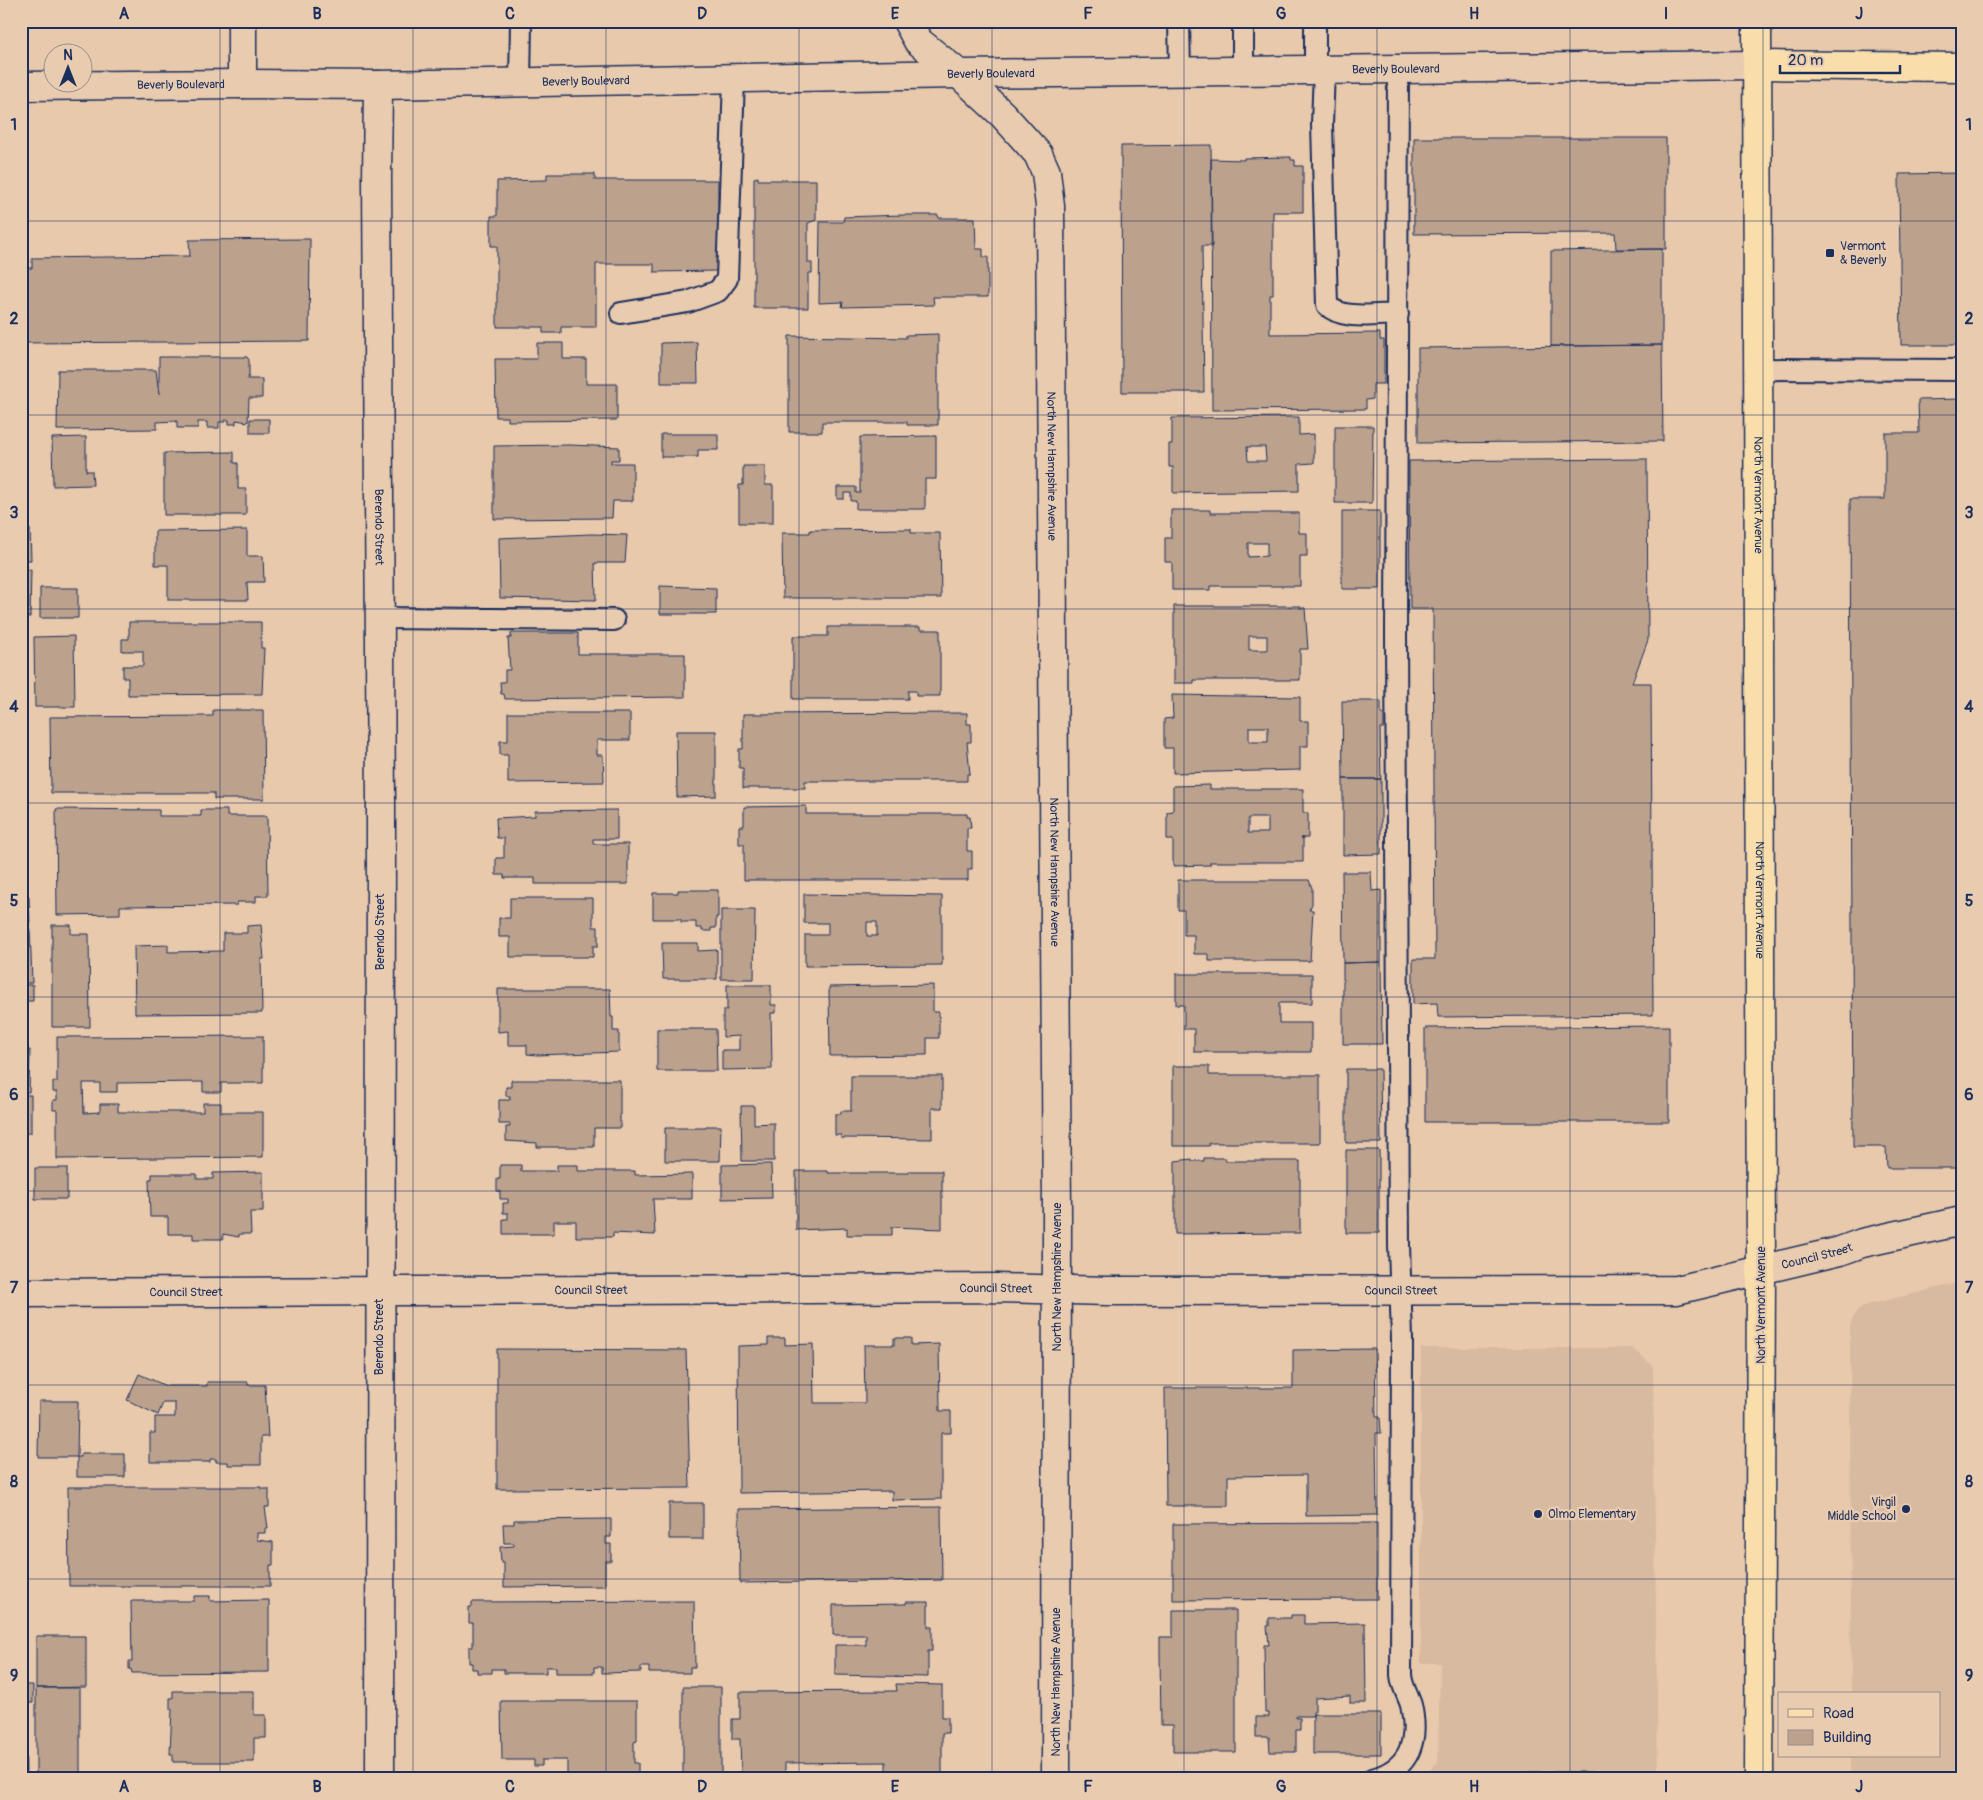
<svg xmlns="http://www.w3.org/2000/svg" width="1983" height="1800" viewBox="0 0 1983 1800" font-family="Pangolin,sans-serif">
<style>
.built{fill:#d8baa1}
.building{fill:#bca28d;stroke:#1b2f5e;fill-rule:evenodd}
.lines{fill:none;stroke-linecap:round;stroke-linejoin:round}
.service-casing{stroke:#1b2f5e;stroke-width:24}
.minor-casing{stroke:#1b2f5e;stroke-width:31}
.secondary-casing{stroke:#1b2f5e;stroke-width:31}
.primary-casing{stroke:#1b2f5e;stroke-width:31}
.service{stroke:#e9cbaf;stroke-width:20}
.minor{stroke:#e9cbaf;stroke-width:28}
.secondary{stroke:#e9cbaf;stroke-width:28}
.primary{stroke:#f9deab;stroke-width:28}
.grid{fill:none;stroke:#1b2f5e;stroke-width:1;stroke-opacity:0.55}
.poi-dot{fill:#1b2f5e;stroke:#e9cbaf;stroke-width:2}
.labels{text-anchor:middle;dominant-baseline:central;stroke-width:4.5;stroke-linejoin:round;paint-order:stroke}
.street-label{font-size:12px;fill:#1b2f5e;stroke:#e9cbaf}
.poi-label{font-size:12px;fill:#1b2f5e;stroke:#e9cbaf;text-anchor:start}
.neatline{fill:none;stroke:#1b2f5e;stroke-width:2}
.grid-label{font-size:16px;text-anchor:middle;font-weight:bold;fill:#1b2f5e}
</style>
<rect width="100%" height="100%" fill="#e9c9ab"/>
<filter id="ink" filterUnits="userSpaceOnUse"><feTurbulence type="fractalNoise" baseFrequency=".02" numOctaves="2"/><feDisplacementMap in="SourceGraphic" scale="10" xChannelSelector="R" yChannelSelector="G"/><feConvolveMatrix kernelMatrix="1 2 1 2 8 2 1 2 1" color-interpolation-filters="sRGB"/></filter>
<g filter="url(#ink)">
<path class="built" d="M1962 1282V1779H1851V1756H1939V1694H1851L1850 1325 1856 1312 1867 1305Z
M1421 1348H1632L1653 1366 1658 1779H1420L1438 1762 1440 1663H1421Z"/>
<path class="building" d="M1414 138H1666V249H1616L1615 233 1414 234Z
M1211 145 1212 246H1202L1204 392H1122L1121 146Z
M1291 157V160H1295V166H1303V212H1273V295H1270V334L1380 333V340H1384V384H1373V399L1366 400V409L1212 410 1211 159 1244 160V158Z
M1962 173V345H1901L1899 174Z
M547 174H595V180H718V271L654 272V264H596V327H561V333H543V327H497V246H491V216H497V181L547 180Z
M758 177V180H816V220L808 223V263H812V273H808V308H754V178Z
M902 215H938L939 218H975L976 249H983V257H988V297H933L934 305 842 307 843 302 819 303 820 222H843L844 217Z
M310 239 309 341 21 343V268H32V258L190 256 189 240Z
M1662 249V345L1551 346V251Z
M938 334V425H907V422H822V432H789V336L906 338V335Z
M697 342 698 383H661V343Z
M537 343H563V359H586V384H617V420L508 421V417H496L495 359H537Z
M1662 345 1663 441 1418 443V348Z
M21 346H25V382H21Z
M159 357H247L249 360V376L247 379H262V398H249L248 422 236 420V424H229V420H225V422H219V428H207V422H198V428H177V421L157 422V429L57 430 58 370H156L159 394Z
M1962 399V1168H1887L1886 1147H1853L1850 499H1885V433H1919L1918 400Z
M1299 417V435L1314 434V463L1299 464V491L1173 493V467H1169V444H1172V418ZM1247 447H1265L1266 461H1248Z
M250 419H269V433H250Z
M1335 426H1373L1372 503H1335Z
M661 434H718V450H698V457H661Z
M936 436V479H925V509H856V501H851V493H844V499H837V487H856V493H860V437Z
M86 437V471H92L93 485 53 486 52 438Z
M569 445 619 447V460H611V463H633V501H613L612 518 494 519V446Z
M234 452V463H238V489H246V515H164V453Z
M1647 459 1648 640 1632 683H1651L1653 1015 1438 1017 1437 1003 1413 1004V959H1435L1433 609H1410L1409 461Z
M743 466H765V485H773V523H739V485H743Z
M1171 510H1210V513H1299V533H1307V556H1300V586H1210V590H1172V562H1165V538H1171ZM1248 543H1267V556L1248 557Z
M1342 511H1380V589H1342Z
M21 529H30L31 560H21Z
M911 529V533H940L941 598H783L782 533H810V530Z
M247 530V556H263L264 582H247L248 600H168V565H155V531Z
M591 534 627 535 625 563H595L596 600 500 598 499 538Z
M21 565H27V570H31L30 617H21Z
M660 586 716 588V614H660Z
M40 588H78V618H40Z
M1174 606H1300V608H1305L1308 649H1300V680H1194V683H1174ZM1249 636H1267V650H1249Z
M129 622H261V648H264L262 694 128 695V678H123V666H143V651H122V639H129Z
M828 627H920V630H940V696H916V691H908V699H793V636H828Z
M511 633H578V654H685V697L505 699 504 694H501L500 682H505V670H510L508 638H511Z
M74 636 75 707H35L34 637Z
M1172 695 1300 697V721H1308V746H1300V770L1173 773V748H1164V719L1173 718ZM1249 727H1268V742H1249Z
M1342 701H1381V714H1384V728H1380L1381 779H1343Z
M213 710H263L264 799H214V793H51L50 717 213 716Z
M508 713H630V740H597V755H603L604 782 508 783V755H500V741H508Z
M967 713V724H971V742H967L970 774H967V781H805V788H743V768H739V749H743V714Z
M676 731H716V796L677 797Z
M1343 779H1381V854L1343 855Z
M1210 785V789H1303V813H1308V838H1301H1303V862H1210V865L1173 866V840H1167V812L1173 811V786ZM1248 818H1268V833H1248Z
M806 806V814H967V817H970L971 828H967V851H972V869H968V880H744V844H739V826H744V807Z
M56 809 159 810V816H201V810H227V816H267L268 896H256V902H237V905L120 906V914L57 915Z
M617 810V839H593V844H628V884H535V878H504V875H496V858H504V838H497L496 818 535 816V811Z
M1342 872H1371L1372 891 1381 890V962L1343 963Z
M1178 880H1309L1312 888V904L1309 910H1313L1310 961H1209V954H1194V935H1184V910H1178Z
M678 890H718V917H716V928H711V931H702V928H696V922H681V919H653V893H678Z
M804 894 942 896V965L805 966V935H828V923H804ZM867 922H877V936H867Z
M21 896H29L32 983H21Z
M510 898H593V927H598V946H593V957H510V937H499V918H510Z
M721 910H755L754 979H721Z
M52 925H71V934H89L90 1027H52Z
M261 925 264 959H261L262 1013 135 1014 134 946 168 945V952L223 951V933H247V926Z
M662 943H698V951L717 950V979H663Z
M1381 962 1382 1044H1343V963Z
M1176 974H1312V1003H1279V1023H1311V1052H1194V1029H1184V1005H1176Z
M21 985H33V1001H21Z
M727 985H771V1005H776V1013H771L772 1069 722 1070V1050H739V1036L723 1037V1010H727Z
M933 985V1012H939V1038H927V1055L830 1056 829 987Z
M498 989H610L611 1017H613V1031H619V1052L537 1055 527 1054V1045H508V1031L498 1032Z
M1669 1026V1122H1425V1028Z
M657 1029H716L717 1071H657Z
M263 1036V1083H221V1092H203V1082L117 1083V1092H100V1083H83L84 1113 100 1112V1104H118V1112H203V1103H221V1112H263V1157L57 1159V1110H53V1100H57V1092H53V1082H57V1037Z
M21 1050H30L29 1092H21Z
M1173 1066H1209V1075H1320V1143H1209V1146H1173Z
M1346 1069H1380L1381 1143H1346Z
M851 1076H942V1108H932V1139L841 1138V1135H835V1114H841V1111H851Z
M511 1080H620V1128H594V1147H537V1143L506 1141V1127H510V1124H499V1100H510V1096H506V1087H511Z
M21 1095H31V1133H21Z
M741 1106H754V1124L774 1123V1161H742Z
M706 1126H721L720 1161H665V1128H706Z
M1346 1150H1379V1233H1346Z
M1204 1158H1225V1161H1300V1233L1175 1234V1161L1192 1159V1161H1204Z
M771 1164 772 1198 722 1199V1165Z
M500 1165H521V1171H557V1165H578V1171H635V1175L692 1174V1199H653L655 1235 613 1233V1237H576V1221H554V1234H503V1219H508V1213H503V1203H508V1199H500V1191H497V1179H500Z
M35 1168H67V1199H35Z
M796 1171H828V1173H909V1171H942V1229L892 1227V1235H847V1228L796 1230Z
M263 1172V1212H250L251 1234H239V1237L223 1234V1239H193V1234H168V1217H150L149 1179H152V1174H197V1179H213V1173Z
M768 1338H785V1345L813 1344 814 1403H865L864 1345H894V1338H911V1345L939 1344 940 1411H951V1433H941V1499L892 1500V1491L739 1493 738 1346 768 1345Z
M497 1349 686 1350 690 1488 497 1489Z
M1375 1349 1376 1417H1380L1381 1433H1376L1377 1515 1306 1516V1475L1228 1476V1506H1166L1165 1388H1293V1350Z
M139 1374 166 1386H207V1382H248V1385H265L268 1437H261V1465H228V1462H216V1459H210V1462H150V1433H155V1417H175V1403H163L158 1415 127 1400Z
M39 1401H78L77 1457H38Z
M81 1454H125V1477H77V1457H81Z
M68 1487H261V1489H269V1507H265L268 1528H265V1533H257V1540L273 1542V1565H270V1586H69Z
M669 1503H703V1539H669Z
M941 1507 942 1580 740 1583 739 1509Z
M611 1519V1537H606V1544H611V1561H605V1586L504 1587V1563H501L500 1547 514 1546V1543H504L503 1524H514V1520Z
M1377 1523V1599L1173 1600V1524Z
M194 1596H210V1601L269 1600V1672L132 1673 131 1669H129V1661H132L131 1601H194Z
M694 1601 695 1667H690V1673H649V1667H641V1672L602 1673V1667H594V1673H556V1667H546V1673H504V1669H492V1673H477V1669H472V1663H469V1647H473V1623H469V1607H472V1602Z
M906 1602H928V1627H932V1651H928V1677L835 1675V1645H866V1635H833V1605L906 1604Z
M1173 1610H1236V1752H1173V1725H1161L1160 1653V1637H1173Z
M1291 1615H1304V1624L1365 1623 1366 1703H1350V1696L1315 1698V1711L1313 1712V1716H1296V1718H1300V1730H1296V1752H1270L1269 1737H1256V1717H1269V1713H1265L1264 1645H1269L1267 1626H1269V1618H1291Z
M36 1636H86V1687L36 1688Z
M896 1684 942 1685V1717H948V1733H942V1774H886V1762L785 1763V1774H741L740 1739H732V1719H740V1692L897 1691Z
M21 1685H33V1703H21Z
M683 1687H721V1779H683Z
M36 1688H80V1778L36 1779Z
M173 1691H254V1715H266V1738H254V1762H173V1754H170L172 1709H170V1698H173Z
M501 1701H637V1741L634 1742V1763H638V1779H567V1760H542V1766H534V1760H502Z
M21 1709H25L26 1775H21Z
M1313 1714H1381V1754H1313Z
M1528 1772H1655V1779H1528Z"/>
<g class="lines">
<defs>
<path id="service" d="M1179 21 1180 73
M1243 21V71
M1315 21V71
M1324 71 1322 124 1327 305C1342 321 1378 314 1398 314
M520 83 521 21
M621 313 688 302 718 291 727 279 734 79
M1759 369 1962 370
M380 618 614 620
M1372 1779C1410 1769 1419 1741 1411 1705 1408 1695 1402 1687 1401 1675L1402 1339 1399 1245 1396 634 1398 70"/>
<g id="minor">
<path d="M242 21V84"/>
<path id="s1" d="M907 21 918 41 959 74 1003 115 1038 154 1046 172 1050 206 1057 1215 1056 1779"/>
<path id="s2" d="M378 85 377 180 381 807 380 1779"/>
<path id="s3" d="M21 1293 998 1288 1107 1291 1677 1290 1840 1251 1862 1243 1962 1221"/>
</g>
<g id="secondary">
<path id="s4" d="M21 86 242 84 378 85 959 74 1758 65"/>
</g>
<g id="primary">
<path id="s5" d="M1757 21 1761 1269 1759 1779"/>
<path d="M1758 65 1962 67"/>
</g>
</defs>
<use href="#service" class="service-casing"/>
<use href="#minor" class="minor-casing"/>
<use href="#secondary" class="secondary-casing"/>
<use href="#primary" class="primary-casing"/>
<use href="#service" class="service"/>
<use href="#minor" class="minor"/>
<use href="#secondary" class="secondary"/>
<use href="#primary" class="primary"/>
</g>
</g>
<path class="grid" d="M220 21V1779M413 21V1779M606 21V1779M799 21V1779M992 21V1779M1184 21V1779M1377 21V1779M1570 21V1779M1763 21V1779M21 221H1962M21 415H1962M21 609H1962M21 803H1962M21 997H1962M21 1191H1962M21 1385H1962M21 1579H1962"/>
<g class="poi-dot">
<rect x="1825" y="248" width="10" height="10" rx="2.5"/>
<circle cx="1906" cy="1509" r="5"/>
<circle cx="1538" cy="1514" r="5"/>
</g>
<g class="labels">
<g class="street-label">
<text stroke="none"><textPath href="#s4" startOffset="1375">Beverly Boulevard</textPath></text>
<text stroke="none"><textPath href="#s4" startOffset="970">Beverly Boulevard</textPath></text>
<text stroke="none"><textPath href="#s4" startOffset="565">Beverly Boulevard</textPath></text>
<text stroke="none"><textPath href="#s4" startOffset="160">Beverly Boulevard</textPath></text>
<text stroke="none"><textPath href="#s1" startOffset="502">North New Hampshire Avenue</textPath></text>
<text stroke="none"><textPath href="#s5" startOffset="474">North Vermont Avenue</textPath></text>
<text stroke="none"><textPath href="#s2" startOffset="442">Berendo Street</textPath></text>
<text stroke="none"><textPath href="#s1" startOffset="908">North New Hampshire Avenue</textPath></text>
<text stroke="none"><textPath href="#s5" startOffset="879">North Vermont Avenue</textPath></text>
<text transform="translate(380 932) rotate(-90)">Berendo Street</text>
<text stroke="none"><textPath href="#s3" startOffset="1800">Council Street</textPath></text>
<text transform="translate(1057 1277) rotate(-90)">North New Hampshire Avenue</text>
<text stroke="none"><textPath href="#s3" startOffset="975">Council Street</textPath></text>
<text stroke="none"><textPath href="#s3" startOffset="570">Council Street</textPath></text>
<text stroke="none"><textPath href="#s3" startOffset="1380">Council Street</textPath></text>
<text stroke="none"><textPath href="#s3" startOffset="165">Council Street</textPath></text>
<text transform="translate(1761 1305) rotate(-90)">North Vermont Avenue</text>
<text transform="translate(379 1337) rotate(-90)">Berendo Street</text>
<text transform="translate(1056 1682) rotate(-90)">North New Hampshire Avenue</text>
</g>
<g class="poi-label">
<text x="1840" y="246">Vermont<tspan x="1840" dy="14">&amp; Beverly</tspan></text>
<text x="1896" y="1502" text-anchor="end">Virgil<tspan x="1896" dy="14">Middle School</tspan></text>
<text x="1548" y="1514">Olmo Elementary</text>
</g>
</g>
<rect width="1983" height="1800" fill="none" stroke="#e9cbaf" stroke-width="55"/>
<rect x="1778" y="1692" width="162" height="65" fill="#e9cbaf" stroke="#978d8f"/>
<rect x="1788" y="1709" width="25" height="8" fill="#f9deab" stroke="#978d8f"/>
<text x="1823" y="1718" font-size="15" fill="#1b2f5e">Road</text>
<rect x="1788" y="1730" width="25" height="15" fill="#bca28d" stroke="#978d8f"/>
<text x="1823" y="1742" font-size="15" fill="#1b2f5e">Building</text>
<g transform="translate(68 68)"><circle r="24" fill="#e9cbaf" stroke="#978d8f"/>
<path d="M0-4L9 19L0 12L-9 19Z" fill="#1b2f5e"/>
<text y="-8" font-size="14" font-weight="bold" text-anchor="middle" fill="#1b2f5e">N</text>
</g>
<path d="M1780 65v8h120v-8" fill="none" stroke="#1b2f5e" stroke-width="2.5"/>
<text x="1788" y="65" font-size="15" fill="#1b2f5e" stroke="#e9cbaf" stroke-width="4" paint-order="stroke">20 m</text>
<rect x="28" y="28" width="1928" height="1744" class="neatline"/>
<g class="grid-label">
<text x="124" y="19">A</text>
<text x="317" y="19">B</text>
<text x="510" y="19">C</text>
<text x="702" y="19">D</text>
<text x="895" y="19">E</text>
<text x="1088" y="19">F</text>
<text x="1281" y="19">G</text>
<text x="1474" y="19">H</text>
<text x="1666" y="19">I</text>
<text x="1859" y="19">J</text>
<text x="14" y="130">1</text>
<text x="1969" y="130">1</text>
<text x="14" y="324">2</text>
<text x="1969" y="324">2</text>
<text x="14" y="518">3</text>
<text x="1969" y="518">3</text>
<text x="14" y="712">4</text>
<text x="1969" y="712">4</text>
<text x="14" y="906">5</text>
<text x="1969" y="906">5</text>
<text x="14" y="1100">6</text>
<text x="1969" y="1100">6</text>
<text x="14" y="1293">7</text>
<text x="1969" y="1293">7</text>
<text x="14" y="1487">8</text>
<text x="1969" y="1487">8</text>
<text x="14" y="1681">9</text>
<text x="1969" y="1681">9</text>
<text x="124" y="1792">A</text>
<text x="317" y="1792">B</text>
<text x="510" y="1792">C</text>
<text x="702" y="1792">D</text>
<text x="895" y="1792">E</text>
<text x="1088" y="1792">F</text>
<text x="1281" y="1792">G</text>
<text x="1474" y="1792">H</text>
<text x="1666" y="1792">I</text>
<text x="1859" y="1792">J</text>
</g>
</svg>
